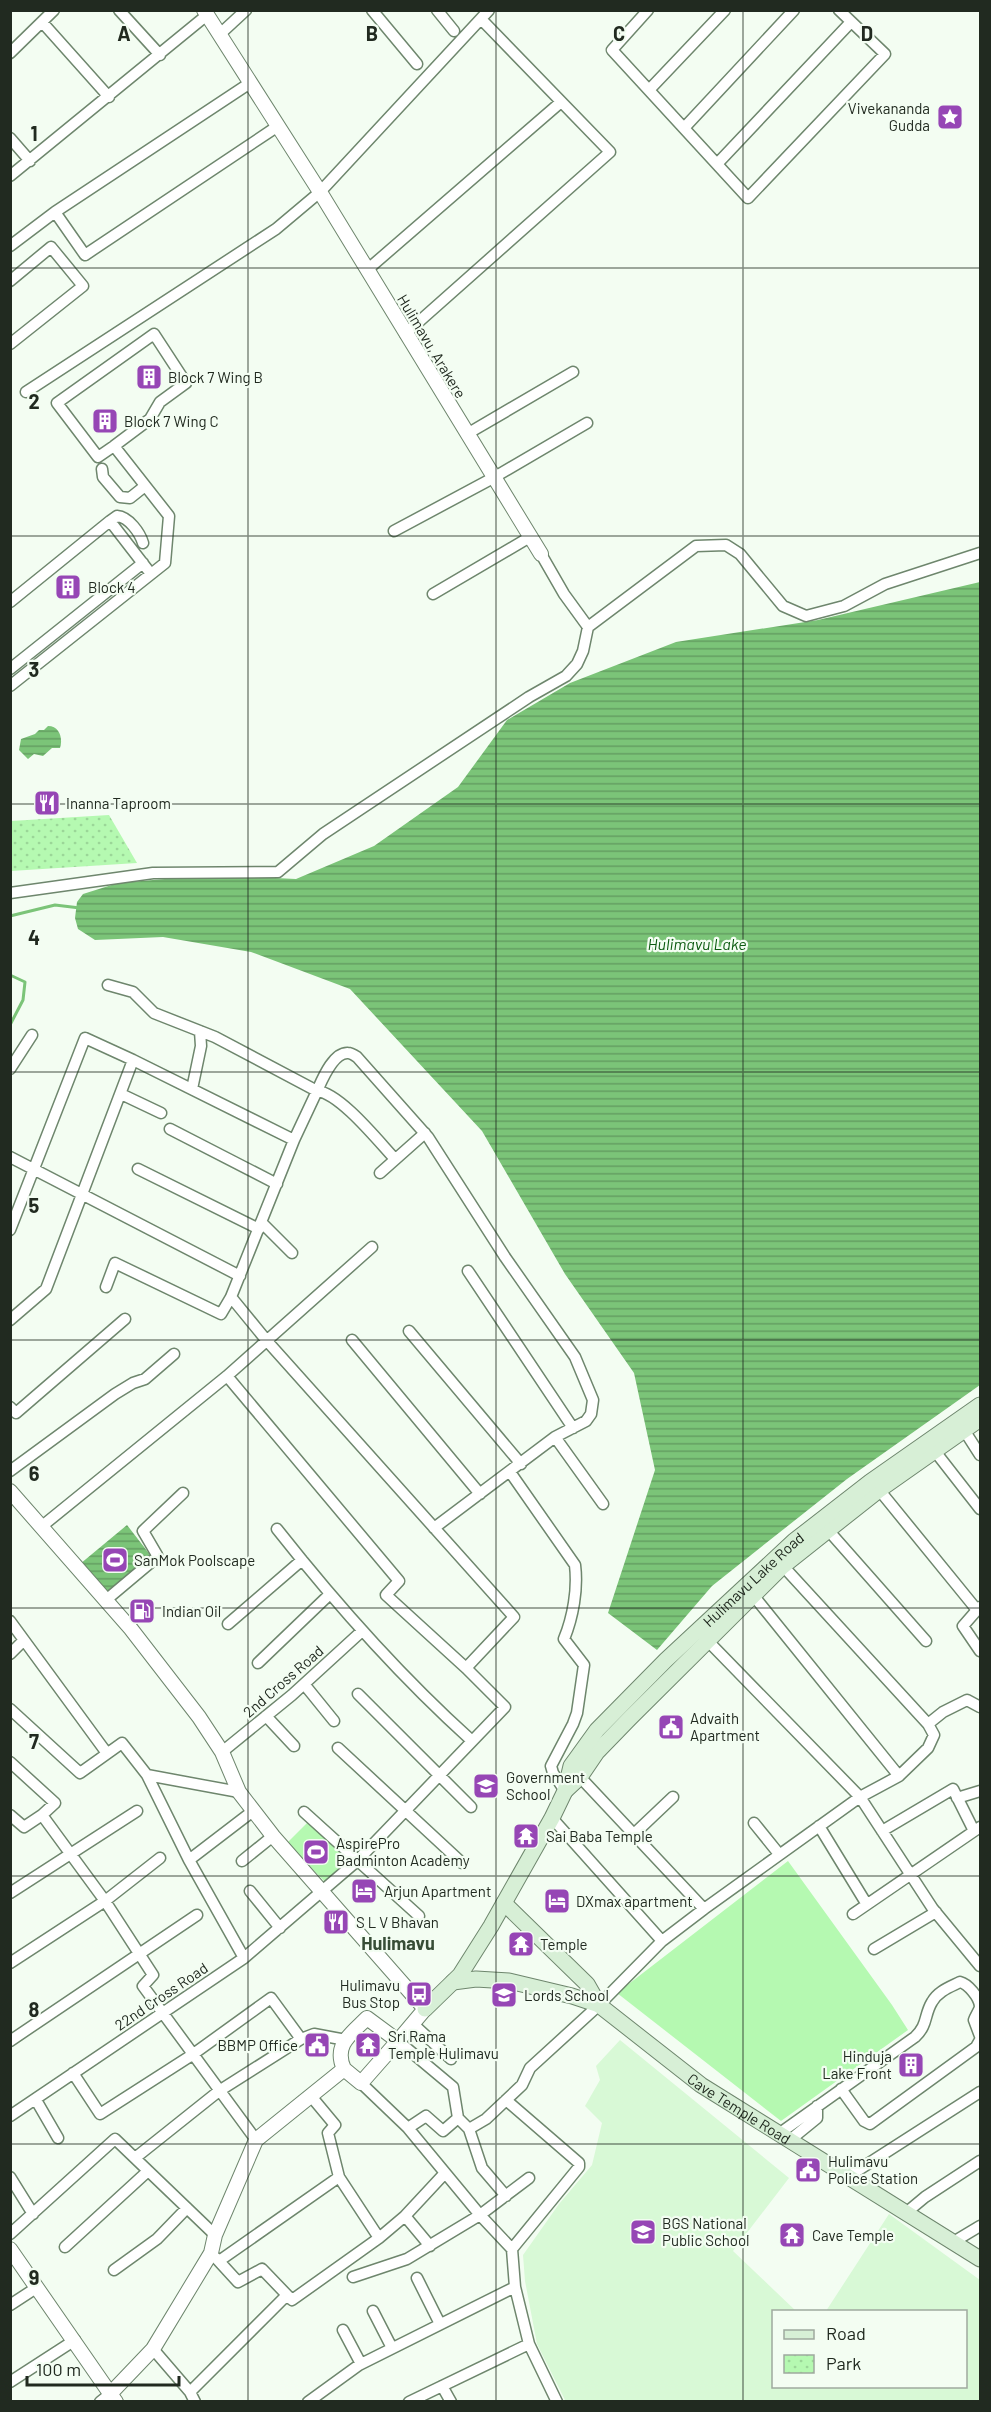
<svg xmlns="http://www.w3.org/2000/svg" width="991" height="2412" viewBox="0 0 991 2412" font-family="Barlow,sans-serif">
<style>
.built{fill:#d8f9d6}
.grass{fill:#b5f9b1}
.park{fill:url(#park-dots)}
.water{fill:url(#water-rules)}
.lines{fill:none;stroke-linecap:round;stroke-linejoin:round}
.stream{stroke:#7bc478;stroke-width:3}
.minor-casing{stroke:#6e866d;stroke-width:13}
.tertiary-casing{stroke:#6e866d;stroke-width:16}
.secondary-casing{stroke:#6e866d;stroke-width:17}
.minor{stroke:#fff;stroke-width:10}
.tertiary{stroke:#fff;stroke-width:14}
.secondary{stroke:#d7efd6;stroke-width:15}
.grid{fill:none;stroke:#212a20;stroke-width:1.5;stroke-opacity:0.55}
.labels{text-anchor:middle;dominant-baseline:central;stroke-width:4.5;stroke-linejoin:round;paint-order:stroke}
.poi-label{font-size:15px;fill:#212a20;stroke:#f3fdf2;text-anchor:start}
.street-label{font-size:15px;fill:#212a20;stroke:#f3fdf2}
.water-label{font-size:16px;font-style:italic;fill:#0c5b11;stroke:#f3fdf2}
.quarter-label{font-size:18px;font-weight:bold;fill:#374d36;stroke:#f3fdf2}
.grid-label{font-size:20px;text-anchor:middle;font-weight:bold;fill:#212a20;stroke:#f3fdf2;stroke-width:4.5;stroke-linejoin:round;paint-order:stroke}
</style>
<defs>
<pattern id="park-dots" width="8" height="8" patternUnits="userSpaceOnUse" patternTransform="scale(1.5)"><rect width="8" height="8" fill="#b5f9b1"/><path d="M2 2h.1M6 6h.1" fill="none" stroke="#9bd698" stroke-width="1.8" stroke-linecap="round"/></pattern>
<pattern id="water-rules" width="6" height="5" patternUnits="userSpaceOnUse" patternTransform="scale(1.5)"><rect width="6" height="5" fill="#7bc478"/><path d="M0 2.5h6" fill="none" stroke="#649f62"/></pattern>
</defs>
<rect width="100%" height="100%" fill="#f3fdf2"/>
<path class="built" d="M620 2040 789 2178 733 2251 796 2311 774 2312V2386H966V2312L826 2311 889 2214 980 2280V2401L565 2400 537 2344 525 2281 523 2255 559 2204 592 2165 602 2123 585 2106 600 2080 596 2066Z"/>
<path class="grass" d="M308 1822 347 1860 325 1882 287 1843Z
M788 1861 892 2005 908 2030 781 2121 617 1993Z"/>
<path class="park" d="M109 815 137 863 11 871V821Z"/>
<path class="water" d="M980 582V1385L847 1479 712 1586 657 1650 608 1613 655 1470 634 1373 565 1274 482 1131 350 989 251 952 163 937 95 940 78 929 75 918 77 902 83 894 118 883 211 875 296 879 374 846 458 787 507 720 570 683 676 642 818 620Z
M48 726C60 726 63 739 60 748H52L43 756 34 754 28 759 19 750 21 739 35 734 39 730H44Z
M127 1525 151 1556 107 1595 80 1564Z"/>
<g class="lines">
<path class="stream" d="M10 916 55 905 80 908
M10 975 25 982 23 1000 10 1025"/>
<defs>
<path id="minor" d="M119 10 160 55
M372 10 417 64
M437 10 454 31
M648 10 612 50 748 198 885 54 839 10
M42 22 109 97
M219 35 246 10
M10 53 54 10
M649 90 725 10
M684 128 794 10
M10 138 30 161
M717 164 851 22
M10 176 207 15
M55 212 85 255 278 126
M10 246 55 212 250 83
M367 270 561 102
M10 281 51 247 83 286 10 344
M405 334 610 152 481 19
M26 392 276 229 320 192 489 10
M467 434 573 372
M102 469 103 477 120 497 130 498 145 486
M110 521 117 516C129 517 140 533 143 543
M394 531 493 478 587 423
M541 554 564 594 588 627
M433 594 530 537
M10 602 110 521 151 574
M10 669 143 563
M10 686 165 563 169 516 114 446 98 457 57 403 154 334 186 383 160 402 150 419 114 446
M10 893 153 873 278 872 323 834 529 697 566 676 577 664 583 651 588 627 696 546 726 545 740 554 783 606 806 616 844 606 885 584 980 553
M108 985 133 992 154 1013 215 1037 317 1091 294 1140
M10 1069 32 1035
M192 1089 201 1046 200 1031
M121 1094 161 1113
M170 1129 277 1184
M10 1157 240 1276
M395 1159C379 1142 340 1093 317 1091 322 1080 333 1052 348 1053 351 1053 354 1055 357 1057L428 1137 505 1257 575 1357 593 1400 591 1414 586 1421 555 1437 434 1528
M138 1169 259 1229
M380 1173 425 1133
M261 1222 292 1253
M10 1230 85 1038 133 1060 294 1140 231 1297 267 1341 514 1617 466 1668
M468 1271 573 1428
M106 1287 115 1263 221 1314 231 1297
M10 1320 46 1289 133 1060
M409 1331 521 1464
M352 1340 480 1494
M10 1407 16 1413 125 1319
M964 1430 980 1455
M555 1437 603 1504
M934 1450 980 1509
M10 1471 115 1394 133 1383 145 1379 174 1354
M510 1472 575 1565C578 1589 573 1617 564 1639L584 1665 577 1713 573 1724 551 1766 553 1773 565 1791
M876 1486 977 1610 980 1607
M41 1527 227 1376 372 1247
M277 1529C337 1605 399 1675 471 1740
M828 1530 926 1641
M753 1595 899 1776
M106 1600 156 1558 157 1555 143 1531 183 1493
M977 1610 963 1626 980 1651
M10 1621 106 1752
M228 1624 302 1560
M704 1637 860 1797 933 1909 980 1966
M10 1654 24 1640
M258 1663 330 1594
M304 1684 334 1721
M358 1694 471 1807
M10 1709 80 1773 122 1743 147 1775 189 1860 244 1958
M266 1716 294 1746
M928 1724 943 1712 967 1700 980 1707
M338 1748 462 1863
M222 1752 292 1695 362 1631
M10 1762 55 1803 42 1815
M147 1775 239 1792
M580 1777 704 1909
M957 1798 980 1791
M304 1812 419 1916
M10 1815 24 1827 42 1815 105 1901 153 1975 143 1986 256 2140
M552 1818 662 1941
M754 1823 779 1854
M819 1826 866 1903
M882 1831 953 1789 974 1831
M634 1834 673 1797
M189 1860 253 1811
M242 1861 273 1836
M250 1891 280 1928
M10 1893 137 1811
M853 1914 980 1827
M874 1949 936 1912
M10 1963 105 1901 160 1858
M413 2024 451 2059
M10 2041 197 1915
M398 2041 453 2087 458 2118 469 2129 482 2168 506 2196
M73 2073 100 2114 192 2055 271 1998 301 2039
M361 2083 408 2128 480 2215 529 2178
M841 2089 864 2121 870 2124 976 2047 980 2040
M310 2095 335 2125 328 2133 339 2177
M36 2100 58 2138
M506 2100 579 2163V2167L512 2249 515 2287 529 2344 557 2402
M10 2116 244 1958 357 1861 505 1707 466 1668 386 1595 399 1581 227 1376
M408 2128 426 2116 443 2131 458 2118
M469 2129 486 2119 522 2085 530 2068 599 2005 662 1941 704 1909 860 1797 899 1776 928 1748 934 1735 928 1724 783 1566
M780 2133 915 2037C928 2025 924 2015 932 2002 938 1991 950 1987 960 1982 968 1984 979 1997 980 2006 980 2010 975 2016 974 2020L980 2036
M790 2140 817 2118V2106
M135 2158 219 2091 301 2039 314 2034 346 2040
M849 2176 980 2092
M10 2177 33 2214
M907 2212 925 2197 980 2161
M405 2216 445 2173
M10 2234 115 2139 215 2235
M955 2241 980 2226
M65 2247 148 2171
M216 2258 238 2282 262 2269 287 2295
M219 2261 339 2177 379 2238
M114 2270 157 2239 187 2208
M353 2277 407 2259 480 2215 512 2249
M417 2278 440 2324
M10 2305 36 2288
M373 2311 392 2348
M343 2330 361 2364
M153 2349 190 2392 195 2402
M10 2382 75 2340
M442 2386 451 2402
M190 2392 287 2295 292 2300 379 2238 405 2216 430 2246
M100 2402 110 2394
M308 2402 359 2365 515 2287
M409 2402 529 2344"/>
<path id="tertiary" d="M204 10 320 192 541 554
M10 1491 131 1629 199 1717 222 1752 239 1792 273 1836 425 2009 398 2041
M10 2249 116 2402
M110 2394 153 2349 211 2253 215 2235 256 2140 344 2069 361 2083 398 2041 367 2018C351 2034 333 2045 344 2069"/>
<g id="secondary">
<path d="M565 1791 580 1777 597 1752 630 1718 783 1566 879 1490 980 1419"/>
<path d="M504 1903 587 1984 599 2005"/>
<path id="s1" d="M453 1982 476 1979 509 1981 572 1996 599 2005 701 2085 980 2259"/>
<path id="s2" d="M425 2009 460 1975 491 1926 552 1818 565 1791 571 1766 597 1730 666 1660 794 1541 870 1482 980 1405"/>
</g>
</defs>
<use href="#minor" class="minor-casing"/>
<use href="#tertiary" class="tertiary-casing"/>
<use href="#secondary" class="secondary-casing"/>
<use href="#minor" class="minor"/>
<use href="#tertiary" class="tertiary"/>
<use href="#secondary" class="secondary"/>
</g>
<path class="grid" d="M248 10V2402M496 10V2402M743 10V2402M10 268H980M10 536H980M10 804H980M10 1072H980M10 1340H980M10 1608H980M10 1876H980M10 2144H980"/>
<defs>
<symbol id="sight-square" viewBox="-11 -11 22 22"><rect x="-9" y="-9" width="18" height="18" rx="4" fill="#9646b5" stroke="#f3fdf2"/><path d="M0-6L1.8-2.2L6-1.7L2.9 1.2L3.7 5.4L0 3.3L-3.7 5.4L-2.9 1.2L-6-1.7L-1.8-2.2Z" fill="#fff"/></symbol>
<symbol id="building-square" viewBox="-11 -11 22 22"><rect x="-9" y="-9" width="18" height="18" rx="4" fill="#9646b5" stroke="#f3fdf2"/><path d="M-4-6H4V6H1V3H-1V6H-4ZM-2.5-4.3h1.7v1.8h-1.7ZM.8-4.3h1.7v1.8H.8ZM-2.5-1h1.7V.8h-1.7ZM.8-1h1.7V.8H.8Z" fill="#fff"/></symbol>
<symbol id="restaurant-square" viewBox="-11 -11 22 22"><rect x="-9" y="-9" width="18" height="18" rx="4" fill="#9646b5" stroke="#f3fdf2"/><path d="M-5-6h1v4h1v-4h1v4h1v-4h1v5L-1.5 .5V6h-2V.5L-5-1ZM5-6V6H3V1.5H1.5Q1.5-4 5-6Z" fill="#fff"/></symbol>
<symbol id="stadium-square" viewBox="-11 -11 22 22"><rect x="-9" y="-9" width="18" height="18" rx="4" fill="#9646b5" stroke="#f3fdf2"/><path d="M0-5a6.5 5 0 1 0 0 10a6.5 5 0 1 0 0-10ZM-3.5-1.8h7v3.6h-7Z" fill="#fff"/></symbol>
<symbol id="fuel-square" viewBox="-11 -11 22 22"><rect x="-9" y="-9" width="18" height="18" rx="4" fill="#9646b5" stroke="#f3fdf2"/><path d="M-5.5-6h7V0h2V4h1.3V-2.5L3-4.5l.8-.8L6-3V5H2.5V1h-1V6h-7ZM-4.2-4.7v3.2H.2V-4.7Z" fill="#fff"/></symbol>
<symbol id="civic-square" viewBox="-11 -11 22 22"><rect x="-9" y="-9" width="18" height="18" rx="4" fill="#9646b5" stroke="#f3fdf2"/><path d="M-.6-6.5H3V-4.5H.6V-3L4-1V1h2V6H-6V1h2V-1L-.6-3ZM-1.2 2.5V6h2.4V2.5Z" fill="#fff"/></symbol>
<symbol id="school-square" viewBox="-11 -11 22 22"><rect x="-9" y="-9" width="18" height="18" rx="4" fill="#9646b5" stroke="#f3fdf2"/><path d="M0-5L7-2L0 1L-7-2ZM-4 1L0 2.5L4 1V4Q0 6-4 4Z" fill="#fff"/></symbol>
<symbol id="temple-square" viewBox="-11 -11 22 22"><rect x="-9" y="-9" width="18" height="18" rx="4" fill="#9646b5" stroke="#f3fdf2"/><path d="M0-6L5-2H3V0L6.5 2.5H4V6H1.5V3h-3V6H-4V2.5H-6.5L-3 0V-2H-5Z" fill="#fff"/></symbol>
<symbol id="hotel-square" viewBox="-11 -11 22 22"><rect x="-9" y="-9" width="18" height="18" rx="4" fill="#9646b5" stroke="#f3fdf2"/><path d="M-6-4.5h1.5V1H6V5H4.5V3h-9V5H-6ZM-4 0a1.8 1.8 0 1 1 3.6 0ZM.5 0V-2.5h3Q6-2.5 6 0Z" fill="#fff"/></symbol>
<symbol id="bus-square" viewBox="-11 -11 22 22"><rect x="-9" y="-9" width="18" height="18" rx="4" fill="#9646b5" stroke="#f3fdf2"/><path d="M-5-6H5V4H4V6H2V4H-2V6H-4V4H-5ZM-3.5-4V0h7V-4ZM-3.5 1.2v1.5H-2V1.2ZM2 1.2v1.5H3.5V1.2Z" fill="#fff"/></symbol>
</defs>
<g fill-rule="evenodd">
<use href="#sight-square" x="935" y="102" width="30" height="30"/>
<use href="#building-square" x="134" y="362" width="30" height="30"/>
<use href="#building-square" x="90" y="406" width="30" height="30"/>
<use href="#building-square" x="53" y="572" width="30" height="30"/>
<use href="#restaurant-square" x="32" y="788" width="30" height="30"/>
<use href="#stadium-square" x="100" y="1545" width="30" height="30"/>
<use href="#fuel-square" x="127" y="1596" width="30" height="30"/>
<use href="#civic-square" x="656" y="1712" width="30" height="30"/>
<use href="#school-square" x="471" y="1771" width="30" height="30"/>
<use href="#temple-square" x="511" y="1821" width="30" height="30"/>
<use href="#stadium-square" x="301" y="1837" width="30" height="30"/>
<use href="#hotel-square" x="349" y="1876" width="30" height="30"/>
<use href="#hotel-square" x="542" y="1886" width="30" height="30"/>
<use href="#restaurant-square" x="321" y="1907" width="30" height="30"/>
<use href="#temple-square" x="506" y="1929" width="30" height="30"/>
<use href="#bus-square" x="404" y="1979" width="30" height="30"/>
<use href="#school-square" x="489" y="1980" width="30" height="30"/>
<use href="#civic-square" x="302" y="2030" width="30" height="30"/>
<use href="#temple-square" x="353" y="2030" width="30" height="30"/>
<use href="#building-square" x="896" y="2050" width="30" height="30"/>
<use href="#civic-square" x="793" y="2155" width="30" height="30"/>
<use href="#school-square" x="628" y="2217" width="30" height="30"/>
<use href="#temple-square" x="777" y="2220" width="30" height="30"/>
</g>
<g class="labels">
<g class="poi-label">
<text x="930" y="108" text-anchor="end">Vivekananda<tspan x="930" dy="17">Gudda</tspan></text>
<text x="168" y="377">Block 7 Wing B</text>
<text x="124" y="421">Block 7 Wing C</text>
<text x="88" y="587">Block 4</text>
<text x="66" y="803">Inanna Taproom</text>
<text x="134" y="1560">SanMok Poolscape</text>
<text x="162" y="1611">Indian Oil</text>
<text x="690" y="1718">Advaith<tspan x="690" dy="17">Apartment</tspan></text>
<text x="506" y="1777">Government<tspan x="506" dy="17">School</tspan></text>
<text x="546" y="1836">Sai Baba Temple</text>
<text x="336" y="1843">AspirePro<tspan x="336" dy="17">Badminton Academy</tspan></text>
<text x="384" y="1891">Arjun Apartment</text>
<text x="576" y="1901">DXmax apartment</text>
<text x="356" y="1922">S L V Bhavan</text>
<text x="540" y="1944">Temple</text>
<text x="400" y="1985" text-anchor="end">Hulimavu<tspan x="400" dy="17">Bus Stop</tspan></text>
<text x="524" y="1995">Lords School</text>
<text x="388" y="2036">Sri Rama<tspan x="388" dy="17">Temple Hulimavu</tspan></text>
<text x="298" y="2045" text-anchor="end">BBMP Office</text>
<text x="892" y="2056" text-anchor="end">Hinduja<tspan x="892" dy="17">Lake Front</tspan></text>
<text x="828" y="2161">Hulimavu<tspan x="828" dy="17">Police Station</tspan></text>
<text x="662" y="2223">BGS National<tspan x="662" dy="17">Public School</tspan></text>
<text x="812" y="2235">Cave Temple</text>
</g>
<g class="street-label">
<text transform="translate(432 346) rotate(59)">Hulimavu, Arakere</text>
<text stroke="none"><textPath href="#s2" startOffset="548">Hulimavu Lake Road</textPath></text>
<text transform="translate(283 1681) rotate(-41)">2nd Cross Road</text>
<text transform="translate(161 1996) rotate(-34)">22nd Cross Road</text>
<text stroke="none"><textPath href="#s1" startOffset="324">Cave Temple Road</textPath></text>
</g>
<g class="water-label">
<text x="697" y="943">Hulimavu Lake</text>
</g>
<g class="quarter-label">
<text x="398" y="1943">Hulimavu</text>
</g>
</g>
<g class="grid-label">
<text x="124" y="41">A</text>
<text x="372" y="41">B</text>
<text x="619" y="41">C</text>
<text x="867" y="41">D</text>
<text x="34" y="141">1</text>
<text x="34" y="409">2</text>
<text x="34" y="677">3</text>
<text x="34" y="945">4</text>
<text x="34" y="1213">5</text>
<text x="34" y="1481">6</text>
<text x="34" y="1749">7</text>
<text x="34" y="2017">8</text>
<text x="34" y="2285">9</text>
</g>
<rect width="991" height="2412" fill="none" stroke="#212a20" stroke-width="24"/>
<rect x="772" y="2310" width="195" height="78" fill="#f3fdf2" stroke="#9fa99e" stroke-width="1.5"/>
<rect x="784" y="2330" width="30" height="9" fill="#d7efd6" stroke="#9fa99e" stroke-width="1.5"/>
<text x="826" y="2340" font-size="18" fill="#212a20">Road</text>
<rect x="784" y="2355" width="30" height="18" fill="url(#park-dots)" stroke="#9fa99e" stroke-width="1.5"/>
<text x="826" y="2370" font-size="18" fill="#212a20">Park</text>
<path d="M27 2376v9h152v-9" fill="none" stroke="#212a20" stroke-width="3"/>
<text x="36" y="2376" font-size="18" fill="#212a20" stroke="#f3fdf2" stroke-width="4.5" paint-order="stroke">100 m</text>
</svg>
